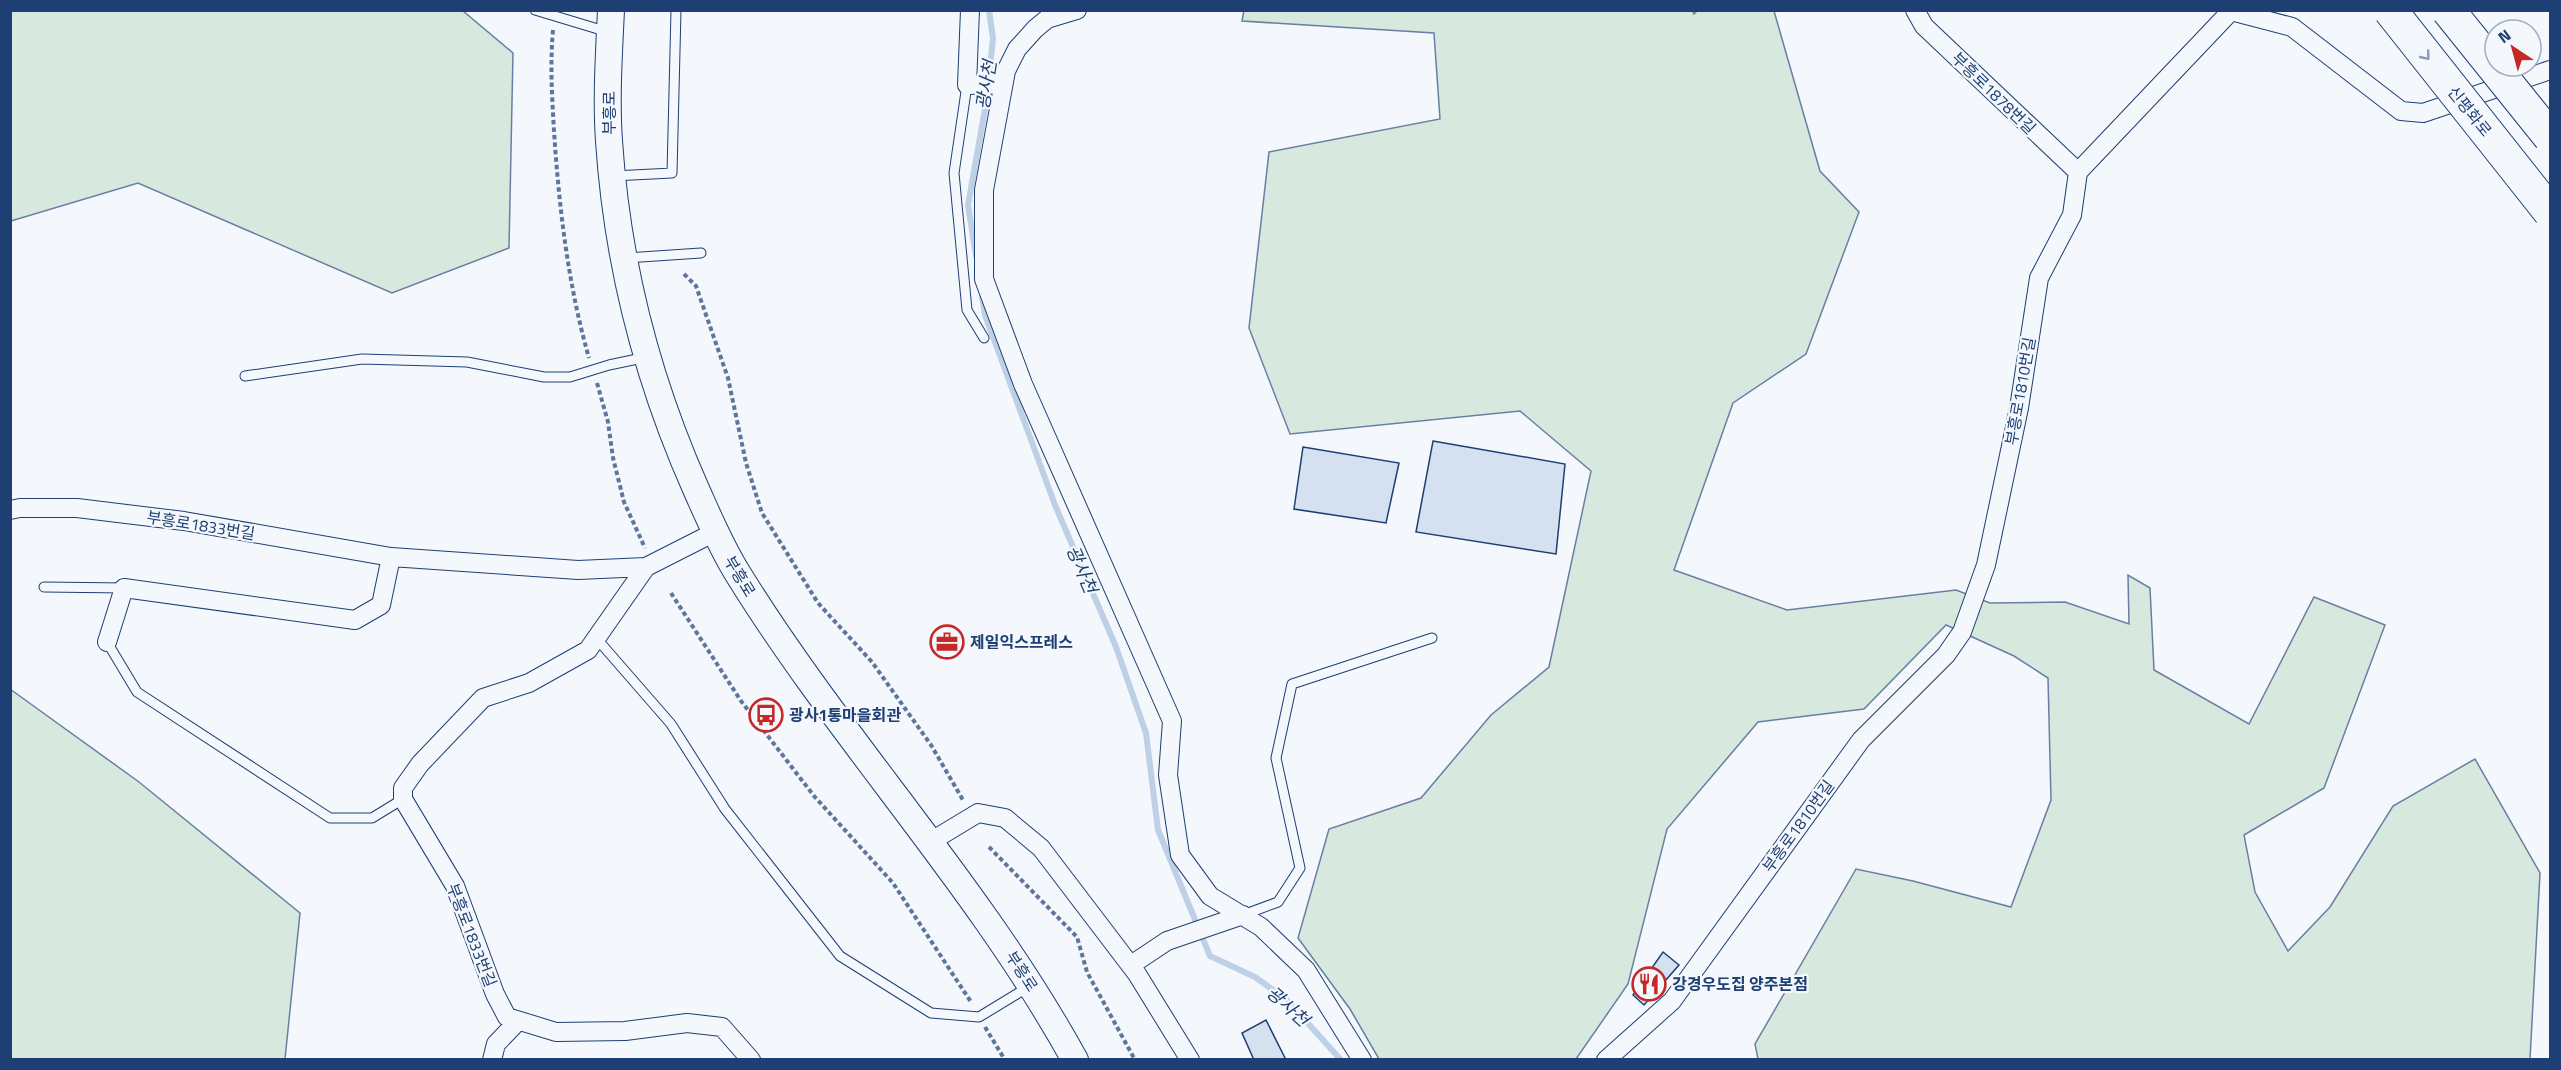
<svg xmlns="http://www.w3.org/2000/svg" width="2561" height="1070" viewBox="0 0 2561 1070" font-family="'Titillium Web','Noto Sans KR',sans-serif">
<style>
.green{fill:#d7e8df;stroke:#687fa3;stroke-width:1.5}
.lines{fill:none;stroke-linecap:round;stroke-linejoin:round}
.stream{stroke:#bed0e5;stroke-width:6}
.building{fill:#d5e0f0;stroke:#1d3f73;stroke-width:1.5}
.lane-casing{stroke:#1d3f73;stroke-width:11}
.street-casing{stroke:#1d3f73;stroke-width:20}
.secondary-casing{stroke:#1d3f73;stroke-width:28}
.path{stroke:#5e769c;stroke-width:4;stroke-dasharray:4.5 3;stroke-linecap:butt}
.lane{stroke:#f4f7fb;stroke-width:9}
.street{stroke:#f4f7fb;stroke-width:18}
.secondary{stroke:#f4f7fb;stroke-width:26}
.highway-bridge-casing{stroke:#1d3f73;stroke-width:35;stroke-linecap:butt}
.highway-bridge{stroke:#f4f7fb;stroke-width:33}
.oneway{stroke:#889bb7}
.labels{text-anchor:middle;dominant-baseline:central;stroke-width:4.5;stroke-linejoin:round;paint-order:stroke}
.street-label{font-size:16px;fill:#1d3f73;stroke:#f4f7fb}
.poi-label{font-size:16px;font-weight:bold;fill:#1d3f73;stroke:#f4f7fb;text-anchor:start}
.water-label{font-size:18px;font-style:italic;fill:#1d3f73;stroke:#f4f7fb}
</style>
<rect width="100%" height="100%" fill="#f4f7fb"/>
<path class="green" d="M11 10 463 11 513 53 509 248 392 293 138 183 11 221Z
M1244 10H1692L1694 14 1698 10 1774 11 1820 171 1859 212 1806 354 1733 403 1674 570 1787 610 1956 590 1990 603 2065 602 2129 624 2128 575 2150 588 2154 670 2249 724 2314 597 2385 625 2324 788 2244 835 2255 892 2288 951 2330 907 2393 806 2475 759 2540 873 2530 1059H1758L1755 1044 1856 869 1913 881 2011 907 2051 800 2048 678 2014 656 1946 625 1864 709 1758 722 1667 829 1628 984 1576 1059H1379L1350 1009 1298 938 1329 829 1421 798 1491 715 1549 667 1591 471 1520 411 1290 434 1249 328 1269 152 1440 119 1434 33 1242 21Z
M10 689 139 782 300 913 285 1059H11Z"/>
<g class="lines">
<path class="stream" d="M976 256 968 205 985 109 993 39 989 10
M982 296 985 315 1055 505 1116 647 1146 733 1158 830 1210 956 1255 977 1287 1000 1341 1060"/>
</g>
<path class="building" d="M1433 441 1565 464 1556 554 1416 532Z
M1303 447 1399 463 1386 523 1294 509Z
M1663 952 1679 965 1644 1005 1633 995Z
M1266 1020 1286 1060H1254L1242 1033Z"/>
<g class="lines">
<defs>
<path id="lane" d="M535 10 608 32
M967 85 954 173 967 310 984 338
M613 176 672 173 676 10
M626 258 701 253
M245 376 362 359 467 362 544 377H570L609 365 647 357
M44 587 124 588
M597 639 671 724 725 809 840 956 931 1013 979 1017 1030 986
M107 642 137 692 330 818H372L403 799
M1243 915 1278 902 1300 868 1276 758 1292 684 1432 638"/>
<path id="street" d="M970 10 967 85 1003 84
M1077 10 1047 19 1035 29 1017 49 1006 71 984 190V279L1023 384 1172 721 1168 775 1180 855 1210 896 1261 927 1306 970 1362 1060
M1915 10 1924 26 2078 172
M10 510 20 508H77L184 521 391 557 578 570 646 567 715 532
M646 567 588 650 529 683 483 698 420 764 403 788V799L455 886 495 994 507 1017 556 1032 625 1031 687 1023 722 1027 751 1060
M107 642 124 588 355 620 381 605 391 557
M930 842 978 813 1005 818 1041 848 1137 974 1190 1060
M1131 965 1167 941 1243 915
M492 1060 496 1044 518 1021
M1606 1060 1672 1001 1861 740 1946 655 1962 632 1986 565 2019 408 2039 278 2072 215 2078 172 2231 11 2292 27 2401 111 2423 113 2550 70"/>
<path id="secondary" d="M611 10C609 53 606 98 609 141 617 261 647 379 696 489 709 518 721 547 738 574 842 742 979 886 1075 1060"/>
</defs>
<use href="#lane" class="lane-casing"/>
<use href="#street" class="street-casing"/>
<use href="#secondary" class="secondary-casing"/>
<path class="path" d="M553 30C550 64 552 97 554 131 559 207 568 285 589 358
M684 274 696 286 728 378 746 463 762 513 818 603 872 662 931 745 963 800
M597 383 608 422 613 458 624 502 645 548
M671 593 741 701 814 796 893 883 971 1002
M989 847 1077 937 1087 972 1135 1060
M985 1027 1005 1060"/>
<use href="#lane" class="lane"/>
<use href="#street" class="street"/>
<use href="#secondary" class="secondary"/>
<defs>
<path id="highway-bridge" d="M2390 10 2550 212
M2448 10 2550 137"/>
</defs>
<use href="#highway-bridge" class="highway-bridge-casing"/>
<use href="#highway-bridge" class="highway-bridge"/>
</g>
<defs><path id="oneway-chevron" d="M-2-3.5L2.5 0L-2 3.5" fill="none" stroke-width="1.6" stroke-linecap="round" stroke-linejoin="round" transform="scale(1.5)"/></defs>
<use class="oneway" href="#oneway-chevron" transform="translate(2426 56) rotate(51)"/>
<defs>
<symbol id="office-ring" viewBox="-11 -11 22 22"><circle r="9.5" fill="#f4f7fb" stroke="#c62828" stroke-width="1.5"/><path d="M-6-3h4V-5.5h4V-3h4V5H-6ZM-1-4.5V-3h2v-1.5ZM-6 0V1H6V0Z" fill="#c62828"/></symbol>
<symbol id="bus-ring" viewBox="-11 -11 22 22"><circle r="9.5" fill="#f4f7fb" stroke="#c62828" stroke-width="1.5"/><path d="M-5-6H5V4H4V6H2V4H-2V6H-4V4H-5ZM-3.5-4V0h7V-4ZM-3.5 1.2v1.5H-2V1.2ZM2 1.2v1.5H3.5V1.2Z" fill="#c62828"/></symbol>
<symbol id="restaurant-ring" viewBox="-11 -11 22 22"><circle r="9.5" fill="#f4f7fb" stroke="#c62828" stroke-width="1.5"/><path d="M-5-6h1v4h1v-4h1v4h1v-4h1v5L-1.5 .5V6h-2V.5L-5-1ZM5-6V6H3V1.5H1.5Q1.5-4 5-6Z" fill="#c62828"/></symbol>
</defs>
<g fill-rule="evenodd">
<use href="#office-ring" x="928" y="623" width="38" height="38"/>
<use href="#bus-ring" x="747" y="696" width="38" height="38"/>
<use href="#restaurant-ring" x="1630" y="965" width="38" height="38"/>
</g>
<g class="labels">
<g class="street-label">
<text transform="translate(1994 93) rotate(44)">부흥로1878번길</text>
<text transform="translate(2470 111) rotate(51)">신평화로</text>
<text transform="translate(609 113) rotate(-90)">부흥로</text>
<text transform="translate(2020 391) rotate(-80)">부흥로1810번길</text>
<text transform="translate(201 525) rotate(9)">부흥로1833번길</text>
<text transform="translate(740 576) rotate(59)">부흥로</text>
<text transform="translate(1798 826) rotate(-54)">부흥로1810번길</text>
<text transform="translate(472 935) rotate(69)">부흥로1833번길</text>
<text transform="translate(1022 971) rotate(57)">부흥로</text>
</g>
<g class="poi-label">
<text x="970" y="642">제일익스프레스</text>
<text x="789" y="715">광사1통마을회관</text>
<text x="1672" y="984">강경우도집 양주본점</text>
</g>
<g class="water-label">
<text transform="translate(986 85) rotate(-81)">광사천</text>
<text transform="translate(1082 569) rotate(67)">광사천</text>
<text transform="translate(1288 1006) rotate(42)">광사천</text>
</g>
</g>
<rect width="2561" height="1070" fill="none" stroke="#1d3f73" stroke-width="24"/>
<g transform="translate(2513 48) rotate(324)"><circle r="28" fill="#f4f7fb" stroke="#9eadc5" stroke-width="1.5"/>
<path d="M0-4.5L10 22L0 15L-10 22Z" fill="#c62828"/>
<text y="-9" font-size="16" font-weight="bold" text-anchor="middle" fill="#1d3f73">N</text>
</g>
</svg>
